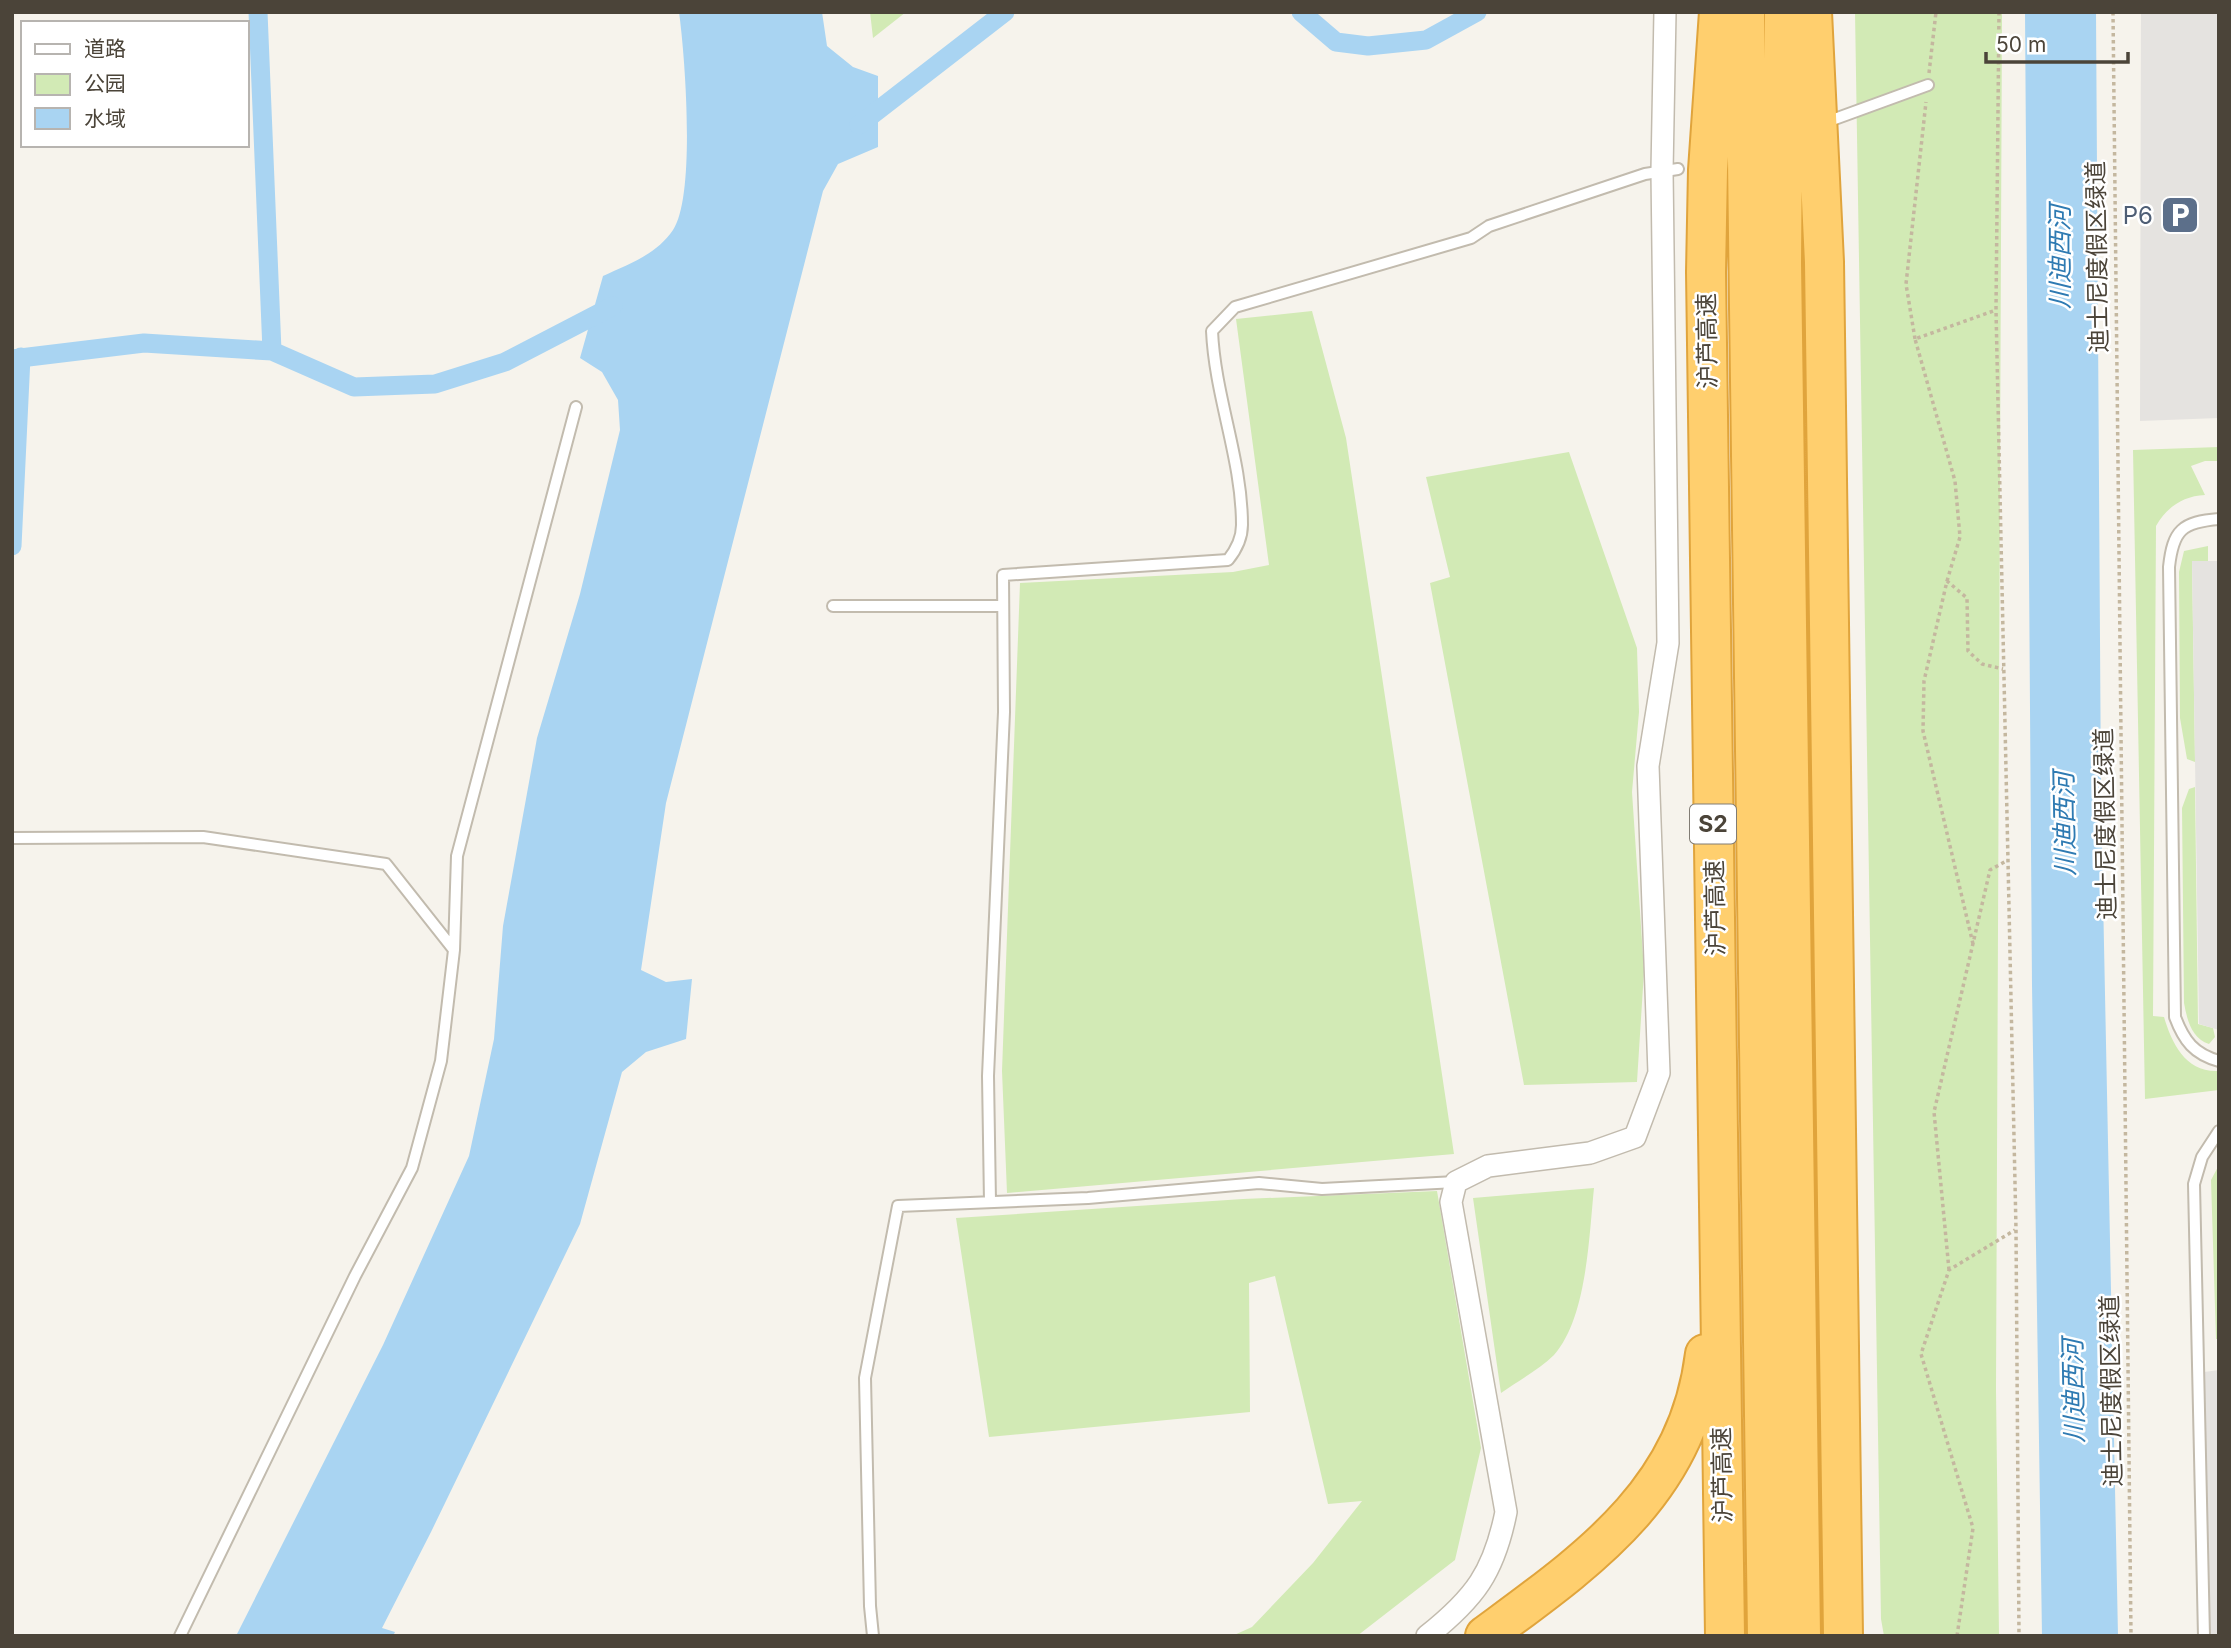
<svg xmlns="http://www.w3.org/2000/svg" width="2231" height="1648" viewBox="0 0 2231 1648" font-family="Inter,'Noto Sans SC',sans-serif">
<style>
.green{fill:#d2eab5}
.parking{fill:#e5e3e0}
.water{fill:#a9d4f2}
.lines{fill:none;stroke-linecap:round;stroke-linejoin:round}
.canal{stroke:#a9d4f2;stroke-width:19}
.lane-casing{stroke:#c2bbae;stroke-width:14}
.street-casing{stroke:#c2bbae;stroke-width:24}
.highway-casing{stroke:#e0a43c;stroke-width:42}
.path{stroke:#c4b79f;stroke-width:3.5;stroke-dasharray:3.5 3.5;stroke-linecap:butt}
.lane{stroke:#fff;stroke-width:10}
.street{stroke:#fff;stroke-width:21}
.highway{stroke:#ffcf6e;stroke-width:38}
.labels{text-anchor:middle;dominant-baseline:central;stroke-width:5;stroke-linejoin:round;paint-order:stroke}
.shield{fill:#fff;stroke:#817c74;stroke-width:2}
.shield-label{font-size:23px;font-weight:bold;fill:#4b4439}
.service-label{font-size:24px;fill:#4e5e75;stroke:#fff;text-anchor:end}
.street-label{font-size:24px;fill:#4b4439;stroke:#fff}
.water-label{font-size:26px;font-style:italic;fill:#2e7ab2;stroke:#fff}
</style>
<rect width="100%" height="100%" fill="#f6f3ec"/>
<path class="green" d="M870 12H906L873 38Z
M1855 12H2002L1996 1390 1999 1636H1884L1881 1619Z
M1312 311 1346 438 1454 1154 1007 1193 1002 1071 1020 583 1233 572 1269 565 1236 319Z
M2219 447V461H2205L2191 466 2205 495C2183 496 2167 507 2156 526L2153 1016 2164 1017C2172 1044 2186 1073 2219 1071V1090L2145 1099 2133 450Z
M1569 452 1637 648 1639 712 1632 792 1644 971 1637 1082 1524 1085 1430 583 1450 577 1426 477Z
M2208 546V561L2192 562 2195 762 2187 759 2180 718 2179 572 2184 551Z
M2195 787 2198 1024 2213 1028 2215 1037 2209 1044C2192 1039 2187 1020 2184 1003L2182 808 2189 789Z
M2219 1165V1339H2216L2211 1180Z
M1594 1188C1589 1236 1587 1318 1554 1355 1540 1369 1518 1381 1501 1393L1473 1198Z
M1437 1191 1481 1448 1455 1560 1357 1636H1232L1252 1627 1313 1563 1362 1501 1328 1504 1275 1276 1249 1283 1250 1412 989 1437 956 1218 1243 1199Z"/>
<path class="parking" d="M2141 12H2219V418L2140 421Z
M2192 561H2219V1030L2199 1024Z
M2219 1370V1636H2204L2197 1373Z"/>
<path class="water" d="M679 12H822L827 46 853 67 878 76V147L838 164 823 191 666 803 641 970 666 982 692 979 686 1039 646 1052 622 1072 580 1224 431 1532 382 1628 395 1632 393 1636H236L383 1345 469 1156 494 1039 503 926 537 738 580 594 620 430 618 400 602 372 580 358 603 276C629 264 657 254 673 230 696 196 685 55 679 12Z
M2025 12H2096L2101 796 2118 1636H2042L2032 985Z"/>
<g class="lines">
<path class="canal" d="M258 12 272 351
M1301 12 1336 42 1368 46 1426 40 1477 12
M859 125 1005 12
M12 359 144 343 272 351 354 387 435 384 505 362 613 306
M12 546 21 357"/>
<defs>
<path id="lane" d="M1832 120 1928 85
M2219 519C2182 522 2173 530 2169 567L2175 1017C2184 1041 2194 1054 2219 1061
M833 606H1003
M12 838 203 837 386 864 454 950
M990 1202 988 1076 1004 712 1003 575 1228 560C1236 550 1242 538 1242 525 1242 459 1215 397 1212 331L1235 307 1471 238 1489 226 1645 174 1678 169
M180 1636 355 1276 412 1168 441 1061 454 950 457 856 576 407
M873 1636 870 1606 865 1378 898 1206 1088 1198 1259 1183 1322 1189 1456 1182
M2204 1636 2194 1184 2202 1157 2219 1131"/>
<path id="street" d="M1427 1636C1475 1598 1494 1572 1506 1512L1451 1202 1456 1182 1488 1166 1590 1153 1635 1137 1659 1073 1648 766 1668 643 1662 171 1665 12"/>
<path id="highway" d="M1719 12 1708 170 1706 272 1725 1636
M1745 12 1767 1636
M1784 12 1782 263 1801 1636
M1812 12 1824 262 1843 1636
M1485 1636C1588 1560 1688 1492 1705 1354"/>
</defs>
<use href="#lane" class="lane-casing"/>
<use href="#street" class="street-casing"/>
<use href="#highway" class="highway-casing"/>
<path class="path" d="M1999 12 1996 310 2016 1229 2019 1636
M2113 12 2131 1636
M1929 73 1936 12
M1915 339 1906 284 1926 102
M1947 581 1960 537 1955 481 1915 339 1996 310
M1973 944 1923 731 1924 681 1947 581 1967 598 1968 651 1982 664 2003 669
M1949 1270 1934 1112 1990 870 2008 860
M1957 1636 1973 1528 1921 1354 1949 1270 2015 1230"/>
<use href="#lane" class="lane"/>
<use href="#street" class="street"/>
<use href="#highway" class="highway"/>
</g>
<defs>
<symbol id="parking-square" viewBox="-11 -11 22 22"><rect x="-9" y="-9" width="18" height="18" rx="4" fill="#5c6f8a" stroke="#fff"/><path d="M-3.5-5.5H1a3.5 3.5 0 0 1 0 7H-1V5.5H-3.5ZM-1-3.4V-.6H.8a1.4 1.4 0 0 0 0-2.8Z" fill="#fff"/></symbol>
</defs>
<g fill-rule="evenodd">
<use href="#parking-square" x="2158" y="193" width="44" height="44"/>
</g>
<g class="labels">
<rect class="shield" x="1690" y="804.5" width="46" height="39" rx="5"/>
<g class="shield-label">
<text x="1713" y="824">S2</text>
</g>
<g class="service-label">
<text x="2153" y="215">P6</text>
</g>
<g class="street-label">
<text transform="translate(2097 257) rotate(-91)">迪士尼度假区绿道</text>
<text transform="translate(1707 341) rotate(-91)">沪芦高速</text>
<text transform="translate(2105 824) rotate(-91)">迪士尼度假区绿道</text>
<text transform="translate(1715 908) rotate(-91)">沪芦高速</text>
<text transform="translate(2111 1391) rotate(-91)">迪士尼度假区绿道</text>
<text transform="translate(1722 1475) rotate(-91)">沪芦高速</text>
</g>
<g class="water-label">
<text transform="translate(2059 257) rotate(-90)">川迪西河</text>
<text transform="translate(2064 824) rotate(-91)">川迪西河</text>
<text transform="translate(2073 1391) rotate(-91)">川迪西河</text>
</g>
</g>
<rect width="2231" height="1648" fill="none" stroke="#4b4439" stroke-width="28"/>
<rect x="21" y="21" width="228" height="126" fill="#ffffff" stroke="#b7b4b0" stroke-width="2"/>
<rect x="35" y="44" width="35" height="10" fill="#ffffff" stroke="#b7b4b0" stroke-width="2"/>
<text x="84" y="56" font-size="21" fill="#4b4439">道路</text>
<rect x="35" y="74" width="35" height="21" fill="#d2eab5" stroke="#b7b4b0" stroke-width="2"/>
<text x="84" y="91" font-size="21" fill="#4b4439">公园</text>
<rect x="35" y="108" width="35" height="21" fill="#a9d4f2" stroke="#b7b4b0" stroke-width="2"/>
<text x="84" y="126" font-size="21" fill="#4b4439">水域</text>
<path d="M1986 52v10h142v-10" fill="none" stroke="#4b4439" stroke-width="3.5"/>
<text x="1996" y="52" font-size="21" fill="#4b4439" stroke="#ffffff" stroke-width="5" paint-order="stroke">50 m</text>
</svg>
